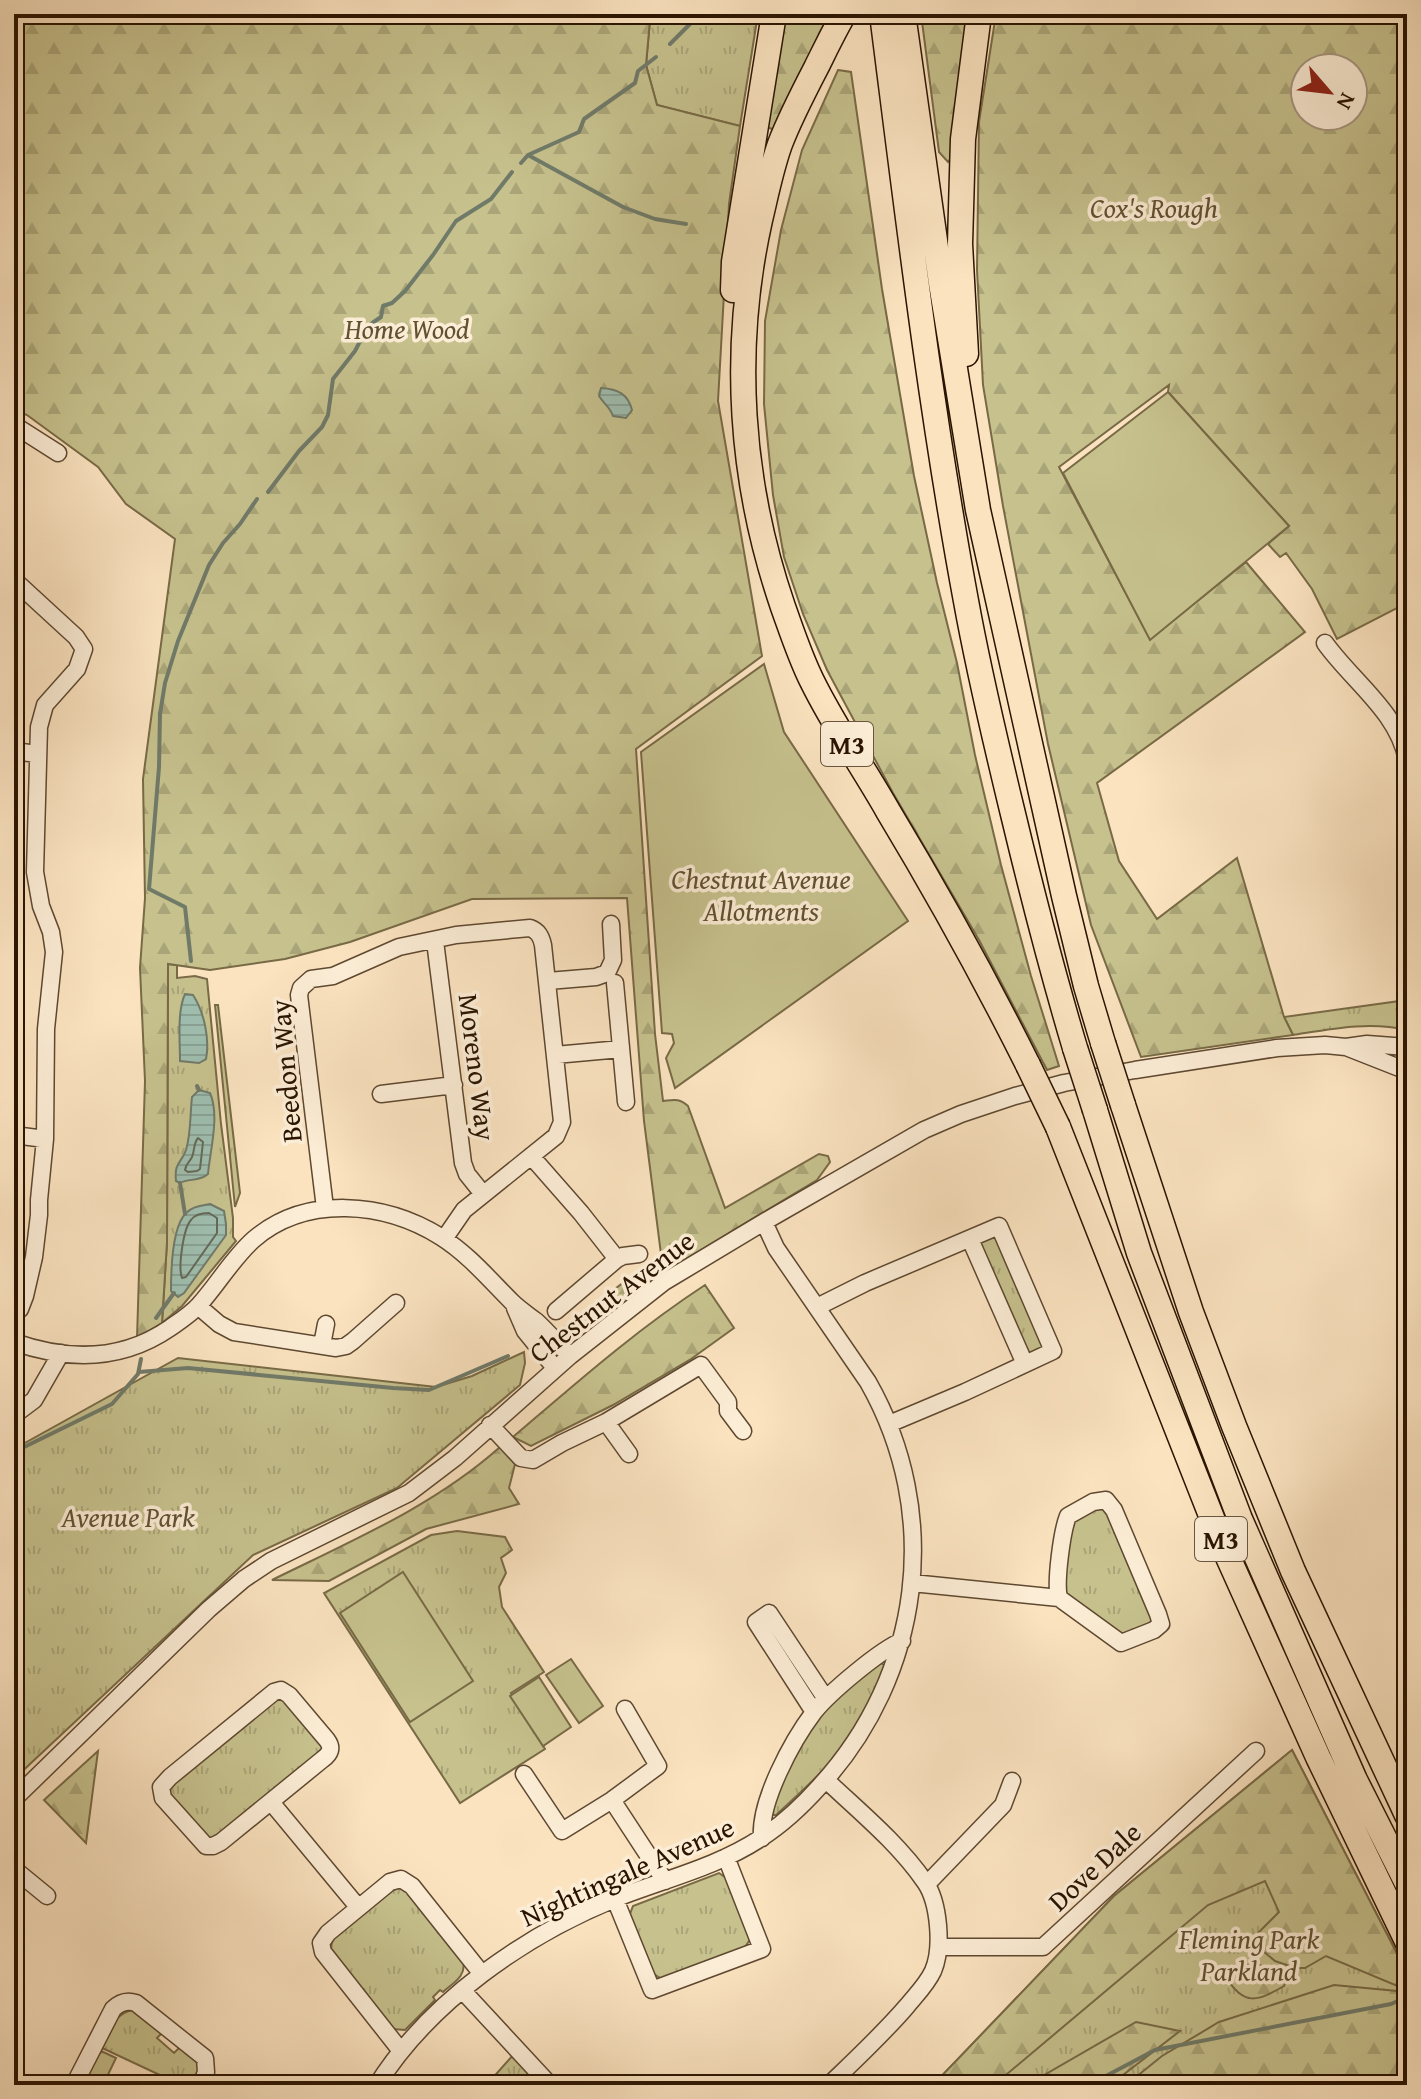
<svg xmlns="http://www.w3.org/2000/svg" width="1421" height="2099" viewBox="0 0 1421 2099" font-family="'Gentium Book Plus',serif">
<style>
.grass{fill:url(#grass-tufts);stroke:#786a46;stroke-width:2}
.forest{fill:url(#forest-firs);stroke:#786a46;stroke-width:2;fill-rule:evenodd}
.garden{fill:#c6c18d;stroke:#786a46;stroke-width:2}
.water{fill:url(#water-rules);stroke:#707a69;stroke-width:2}
.lines{fill:none;stroke-linecap:round;stroke-linejoin:round}
.shore{stroke:#646958;stroke-width:2}
.stream{stroke:#707a69;stroke-width:4}
.minor-casing{stroke:#5e4830;stroke-width:19}
.highway-casing{stroke:#2a1400;stroke-width:27}
.minor{stroke:#fcedd6;stroke-width:16}
.highway{stroke:#fbe3c0;stroke-width:24}
.highway-bridge-casing{stroke:#2a1400;stroke-width:27;stroke-linecap:butt}
.highway-bridge{stroke:#fbe3c0;stroke-width:24}
.labels{text-anchor:middle;dominant-baseline:central;stroke-width:7;stroke-linejoin:round;paint-order:stroke}
.shield{fill:#fcedd6;stroke:#695540;stroke-width:2}
.shield-label{font-size:26px;font-weight:bold;fill:#2a1400}
.park-label{font-size:28px;font-style:italic;fill:#615131;stroke:#fcedd6}
.street-label{font-size:28px;fill:#2a1400;stroke:#fcedd6}
</style>
<defs>
<pattern id="grass-tufts" width="24" height="20" patternUnits="userSpaceOnUse" patternTransform="scale(2)"><rect width="24" height="20" fill="#c6c18d"/><path d="M3 7l-1-3M5 7V3M7 7l1-3M15 17l-1-3M17 17v-4M19 17l1-3" fill="none" stroke="#aaa578"/></pattern>
<pattern id="forest-firs" width="22" height="20" patternUnits="userSpaceOnUse" patternTransform="scale(2)"><rect width="22" height="20" fill="#c6c18d"/><path d="M5 1l3.5 6h-7zM16 11l3.5 6h-7z" fill="#aaa578"/></pattern>
<pattern id="water-rules" width="6" height="5" patternUnits="userSpaceOnUse" patternTransform="scale(2)"><rect width="6" height="5" fill="#9fbeaf"/><path d="M0 2.5h6" fill="none" stroke="#89a295"/></pattern>
</defs>
<rect width="100%" height="100%" fill="#fbe3c0"/>
<filter id="stains"><feTurbulence type="fractalNoise" baseFrequency=".0025" numOctaves="4"/><feColorMatrix values="0 0 0 0 .2 0 0 0 0 .09 0 0 0 0 .02 0 0 0 .5 -.17"/></filter>
<radialGradient id="worn" r=".72"><stop offset=".6" stop-color="#630" stop-opacity="0"/><stop offset="1" stop-color="#630" stop-opacity=".3"/></radialGradient>
<path class="grass" d="M654 14H758L740 126 657 105 646 65 650 20Z
M168 964 177 965V978L195 976 207 979 221 1124 233 1218V1237L236 1241 182 1306 162 1323 167 1242Z
M1407 1000V1030C1369 1021 1331 1029 1293 1035L1284 1017Z
M215 1005H218L240 1193 235 1207Z
M995 1236 1046 1347 1034 1356 1026 1352 980 1242Z
M524 1352 525 1363 520 1385 397 1488 253 1555 14 1779V1449L178 1358 436 1387 472 1376Z
M1097 1505 1108 1507 1155 1622 1124 1638 1069 1598 1063 1586 1070 1520Z
M457 1531 505 1537 512 1550 501 1558 506 1573 499 1587 502 1607 544 1672 511 1693 545 1749 460 1803 324 1593 431 1535Z
M879 1662 884 1665 885 1671C874 1691 866 1714 853 1733 833 1764 803 1790 776 1815H771L776 1787 820 1713Z
M277 1697 284 1698 322 1740 323 1750 220 1837 210 1839 169 1796V1787Z
M1292 1750 1407 1973V2085H933L1114 1896Z
M719 1873 729 1880 751 1938 743 1950 663 1980 654 1974 630 1914 633 1906Z
M400 1887 406 1890 463 1961C467 1976 453 1983 443 1992L440 1990 433 1997 435 2000 405 2030 393 2029 331 1949 332 1940 383 1893Z
M133 2010 164 2031 157 2038 174 2053 181 2046 198 2060V2072L195 2085H181L100 2047C108 2032 114 2013 133 2010Z
M99 2050 116 2058 103 2085H80Z
M514 2054 547 2085H495L490 2081Z"/>
<path class="forest" d="M14 14H654L650 20 646 65 657 105 740 126 729 204 718 401 762 656 636 749 655 1034 663 1101C674 1100 679 1098 688 1106L725 1208 819 1154 828 1156 830 1162 817 1180 683 1261 593 1325 566 1326 661 1254 644 1121 627 898 472 899 350 942 285 959 210 970 168 964 167 1242 162 1323 137 1338 145 1081 140 968 145 898 143 779 175 539 126 504 98 467 27 415 14 409Z
M785 14H830L796 85 777 131 767 127Z
M921 14H971L955 153 948 162 939 152Z
M996 14H1407V603L1337 639 1312 589 1286 553 1280 557 1268 544 1289 526 1168 392 1169 385 1059 467 1150 639 1246 562 1305 632 1097 783 1119 861 1157 919 1237 858 1284 1017 1293 1035 1141 1057 1091 925 1048 744 1003 506 983 385 977 270 979 122ZM1305 68H1353V116H1305Z
M838 70 851 72 882 289 914 476 937 583 957 663 975 755 1001 865 1031 976 1059 1066 1047 1070 979 940 893 793 827 670 803 614 784 557 773 495 764 404 765 321 781 230 802 150Z
M705 1285 734 1328 691 1359 613 1405 531 1446 513 1437C575 1384 636 1330 705 1285Z
M500 1447 515 1464 509 1488 519 1504 426 1529 329 1581 272 1580C351 1541 434 1506 500 1447Z
M1292 1750 1407 1973V1990L1326 1956 1305 1968H1295L1275 1961 1264 1952 1258 1933 1279 1912 1265 1881 1208 1905 994 2085H933L1114 1896Z
M98 1751 86 1843 44 1800Z
M1255 1963C1267 1968 1276 1972 1286 1980L1284 1986C1258 2001 1244 2007 1226 1977L1237 1967Z
M1334 1985 1397 1991 1407 1999V2082L1391 2085H1126L1162 2056 1219 2022Z
M1136 2022 1180 2031 1110 2085H1027Z"/>
<path class="garden" d="M1168 392 1289 526 1150 640 1063 473Z
M764 664 784 732 908 921 675 1088 666 1058 674 1043 672 1034 662 1033 641 752Z
M403 1572 473 1681 410 1722 340 1613Z
M571 1659 603 1706 579 1723 546 1675Z
M539 1677 571 1727 543 1746 510 1696Z"/>
<path class="water" d="M601 388C618 389 628 394 632 410L626 418 613 416C610 407 604 404 599 396Z
M185 994 193 995C204 1012 210 1039 206 1059L199 1063 180 1061C180 1042 177 1011 185 994Z
M199 1090 210 1093C220 1116 210 1150 208 1174 199 1182 189 1178 180 1183L176 1181C174 1162 181 1164 186 1150 191 1134 190 1114 192 1097Z
M210 1204 224 1211 226 1224V1235L184 1293 178 1297 171 1291C171 1272 172 1227 186 1213 193 1206 201 1206 210 1204Z"/>
<g class="lines">
<path class="shore" d="M198 1138 203 1142 200 1169 197 1171 188 1172 185 1170C186 1163 189 1163 192 1157 195 1150 193 1144 198 1138Z
M209 1213 217 1218V1233L186 1277 182 1278C178 1268 183 1229 191 1220 195 1214 203 1213 209 1213Z"/>
<path class="stream" d="M670 44 700 14
M528 155 623 207 655 219 686 224
M521 163 528 155 579 132 584 119 635 83 638 71 656 57
M268 492 299 451 322 427 328 415 333 379 355 351 368 326 381 317 383 306 392 303 405 291 433 255 456 221 491 199 512 172
M191 961 185 907 149 889 159 767 160 714 165 683 178 641 209 565 223 543 240 524 257 499
M197 1086 199 1090
M180 1183 185 1214
M156 1318 174 1293
M139 1372 188 1368 393 1388 429 1390 508 1356
M14 1452 112 1404 138 1374 141 1359
M1089 2085 1155 2050 1391 2004 1400 2000"/>
<defs>
<path id="minor" d="M14 425 58 453
M14 580 76 637 84 649 77 669 45 705 39 727 35 872 41 906 51 932 54 952 46 1029 45 1139 39 1200V1215L34 1257 25 1296 20 1309 14 1314
M1325 643C1352 681 1398 712 1407 760
M14 751 37 754
M435 941 463 1163 467 1174 483 1194
M548 981 596 977 607 973 613 960 611 924
M615 983 626 1102
M1346 1047 1407 1071
M555 1055 621 1049
M381 1094 454 1085
M14 1135 45 1139
M531 1156 581 1213 617 1259
M325 1208 299 995 301 988 311 979 333 976 399 947 456 935 530 928C538 931 541 936 543 945L562 1122 556 1136 464 1210 444 1239
M970 1239 1025 1364
M198 1306 219 1324 234 1332 336 1348 346 1346 353 1341 396 1303
M817 1307 865 1283 999 1226 1053 1351 965 1392 889 1424
M515 1308 525 1331 555 1368
M556 1311 617 1259 623 1256 639 1254
M14 1342C68 1361 122 1361 170 1328 180 1321 191 1314 199 1305 218 1284 232 1259 253 1240 306 1194 385 1202 441 1237 468 1254 489 1279 512 1302 519 1309 528 1315 536 1321 548 1332 558 1344 570 1356
M322 1345 326 1324
M14 1415 34 1400 61 1353
M606 1422 629 1454
M490 1425 521 1458 533 1460 562 1443 606 1422 701 1365 728 1402V1411L743 1431
M912 1583 1059 1598C1055 1582 1062 1531 1068 1516L1093 1502 1106 1500 1114 1510 1158 1614 1161 1624 1154 1630 1121 1643 1059 1598
M281 1690 289 1695 327 1740C333 1748 330 1754 323 1759L221 1842 213 1846H206L163 1798 161 1787 170 1777 274 1692Z
M814 1712 756 1622 769 1613 826 1699
M524 1774 562 1831 612 1800 658 1766 625 1709
M826 1780C860 1812 898 1843 925 1882 939 1902 943 1948 933 1971 927 1984 916 1995 907 2006 883 2034 856 2059 829 2085
M14 1799 209 1609 244 1579 271 1561 409 1493 455 1458 570 1356 664 1282 764 1222 924 1130 961 1114 1015 1096 1064 1083 1135 1070 1277 1048 1325 1045 1346 1047 1367 1044 1407 1047
M612 1800 665 1881
M271 1802 358 1907
M762 1838C759 1802 792 1741 814 1712 829 1693 880 1650 902 1641
M14 1869 47 1896
M927 1884 1003 1805 1012 1781
M615 1899 652 1990 762 1949 726 1857
M939 1947H1043L1256 1751
M462 1990 550 2085
M401 2051 323 1952 321 1943 328 1933 390 1882 401 1879 412 1886 482 1974
M74 2085 113 2009C119 2003 127 2000 136 2003L205 2058 206 2072 201 2085
M377 2085C430 2001 525 1935 617 1898 665 1879 717 1867 761 1838 783 1824 803 1805 820 1786 922 1675 943 1514 868 1382L776 1248 764 1222"/>
<path id="highway" d="M844 14C834 31 825 50 816 68 803 93 790 118 780 144 771 169 766 195 760 220 731 350 740 482 783 607 792 632 800 657 812 681 834 726 863 767 888 811 938 894 985 979 1028 1065
M882 14C907 210 930 407 966 601 979 673 996 744 1013 814 1032 893 1052 971 1075 1048
M903 14 941 283 978 510 1064 896 1086 986 1103 1043
M733 290 734 262 774 14
M966 354 960 244 963 139 979 14
M1123 1105 1191 1312 1234 1426 1293 1571 1407 1815
M1095 1110 1139 1253 1240 1519 1355 1780 1407 1883
M1058 1127 1223 1546 1318 1757 1407 1941"/>
</defs>
<use href="#minor" class="minor-casing"/>
<use href="#highway" class="highway-casing"/>
<use href="#minor" class="minor"/>
<use href="#highway" class="highway"/>
<defs>
<path id="highway-bridge" d="M1103 1043 1123 1105
M1075 1048 1095 1110
M1028 1065 1058 1127"/>
</defs>
<use href="#highway-bridge" class="highway-bridge-casing"/>
<use href="#highway-bridge" class="highway-bridge"/>
</g>
<g class="labels">
<g class="shield">
<rect x="821" y="722" width="52" height="44" rx="6"/>
<rect x="1195" y="1517" width="52" height="44" rx="6"/>
</g>
<g class="shield-label">
<text x="847" y="744">M3</text>
<text x="1221" y="1539">M3</text>
</g>
<g class="park-label">
<text x="1154" y="207">Cox's Rough</text>
<text x="407" y="328">Home Wood</text>
<text x="761" y="878">Chestnut Avenue<tspan x="761" dy="32">Allotments</tspan></text>
<text x="128" y="1516">Avenue Park</text>
<text x="1249" y="1938">Fleming Park<tspan x="1249" dy="32">Parkland</tspan></text>
</g>
<g class="street-label">
<text transform="translate(478 1067) rotate(83)">Moreno Way</text>
<text transform="translate(285 1071) rotate(-95)">Beedon Way</text>
<text transform="translate(611 1296) rotate(-37)">Chestnut Avenue</text>
<text transform="translate(1094 1866) rotate(-43)">Dove Dale</text>
<text transform="translate(627 1871) rotate(-24)">Nightingale Avenue</text>
</g>
</g>
<rect width="1421" height="2099" fill="none" stroke="#fbe3c0" stroke-width="48"/>
<rect x="16" y="16" width="1389" height="2067" fill="none" stroke="#2a1400" stroke-width="4"/>
<rect x="24" y="24" width="1373" height="2051" fill="none" stroke="#2a1400" stroke-width="2"/>
<g transform="translate(1329 92) rotate(118)"><circle r="38" fill="#fcedd6" stroke="#a89680" stroke-width="2"/>
<path d="M0-6L14 30L0 20L-14 30Z" fill="#8f2418"/>
<text y="-12" font-size="22" font-weight="bold" text-anchor="middle" fill="#2a1400">N</text>
</g>
<rect width="100%" height="100%" filter="url(#stains)"/>
<rect width="100%" height="100%" fill="url(#worn)"/>
</svg>
